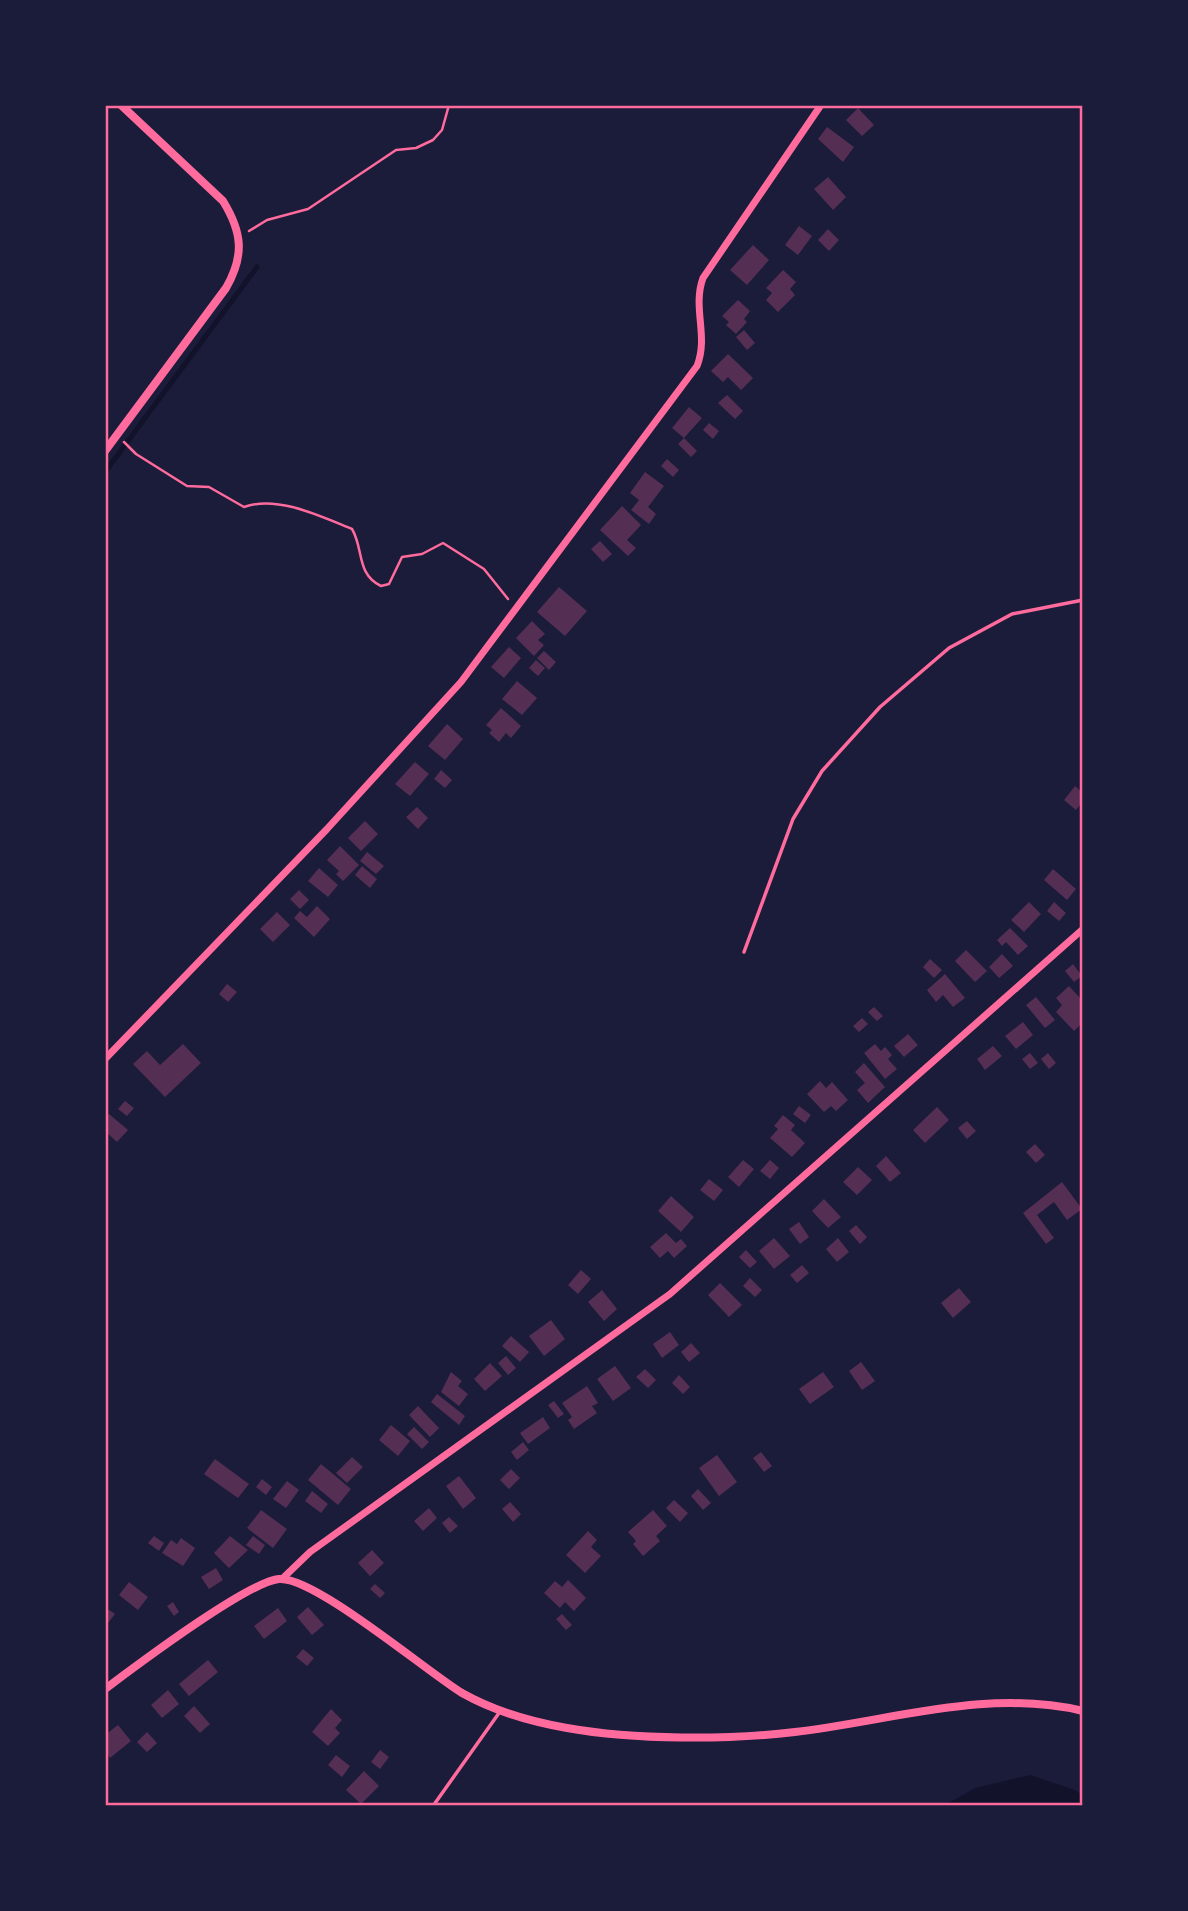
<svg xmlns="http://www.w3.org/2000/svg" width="1188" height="1911" viewBox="0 0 1188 1911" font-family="'Source Sans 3',sans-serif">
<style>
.water{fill:#12122b}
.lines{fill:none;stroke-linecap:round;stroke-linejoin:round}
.stream{stroke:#12122b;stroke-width:5}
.building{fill:#542f53}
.path{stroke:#ff6b9d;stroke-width:2.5}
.service{stroke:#ff6b9d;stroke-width:3.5}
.minor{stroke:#ff6b9d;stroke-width:7}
.tertiary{stroke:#ff6b9d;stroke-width:8}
.neatline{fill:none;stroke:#ff6b9d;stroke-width:2.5}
</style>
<rect width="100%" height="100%" fill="#1b1b3a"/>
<path class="water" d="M1030 1775 1075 1790 1083 1796V1806H944L975 1788Z"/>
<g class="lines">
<path class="stream" d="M105 472 257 267"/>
</g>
<path class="building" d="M858 108 874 125 862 136 846 120Z
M827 127 854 147 843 162 818 139Z
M828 177 846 197 833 210 814 189Z
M799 226 812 236 798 255 785 245Z
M828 229 839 240 829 251 818 240Z
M753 245 769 260 747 285 730 270Z
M783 270 796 282 790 289 795 295 778 312 766 300 772 293 766 288Z
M738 300 750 311 744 319 747 322 736 334 726 325 729 322 722 316Z
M744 330 755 343 747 350 736 337Z
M728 354 753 378 741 390 728 377 723 382 711 371Z
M727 395 743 411 735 419 718 403Z
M689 407 702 418 684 438 672 428Z
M709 423 719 431 713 439 703 430Z
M684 438 697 451 691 457 678 444Z
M667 459 679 470 673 477 661 466Z
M645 472 664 486 648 507 656 514 649 524 631 510 639 500 630 493Z
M622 506 641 525 627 540 636 548 628 556 600 530Z
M600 541 612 554 603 562 591 549Z
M559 587 587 611 565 636 537 612Z
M532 621 545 634 538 640 544 645 534 656 516 638Z
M509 647 521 658 504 678 491 667Z
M544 651 556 662 549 670 537 658Z
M536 660 545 668 538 676 529 668Z
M517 681 537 698 522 715 502 699Z
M501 708 521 726 511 738 506 733 499 742 489 733 492 730 486 725Z
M447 724 463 739 445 760 428 746Z
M415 762 429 774 410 796 395 784Z
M441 770 452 780 445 788 434 779Z
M1075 786 1083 793V801L1076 810 1064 800Z
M417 807 428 818 418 829 406 817Z
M365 821 378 834 361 851 348 838Z
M340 846 359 865 343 881 336 874 339 871 327 860Z
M367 852 384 866 376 874 360 861Z
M362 866 377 879 370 888 355 875Z
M319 868 338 885 328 897 308 881Z
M1053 869 1076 889 1067 900 1044 880Z
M299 890 309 900 300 909 290 899Z
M1029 902 1041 914 1024 932 1011 920Z
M1054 902 1066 913 1059 921 1047 911Z
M317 906 330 919 314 937 294 918 300 911 307 917Z
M277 912 290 925 273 942 260 929Z
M1010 928 1028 946 1018 955 1006 942 1002 946 997 940Z
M966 950 987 971 975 982 955 961Z
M1002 954 1013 966 999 978 989 967Z
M930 959 942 970 934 978 923 967Z
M1073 964 1082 976 1074 982 1065 971Z
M945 974 965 998 953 1007 943 995 936 1002 927 990Z
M227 984 237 992 228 1002 219 994Z
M1069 986 1083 1001V1022L1074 1031 1056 1012 1062 1005 1056 998Z
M1036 997 1055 1020 1045 1028 1026 1005Z
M874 1007 883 1016 877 1021 868 1012Z
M862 1018 868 1024 859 1032 853 1026Z
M1023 1022 1033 1035 1016 1049 1005 1036Z
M908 1034 918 1045 904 1057 894 1046Z
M183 1044 201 1063 165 1097 133 1064 147 1051 160 1065Z
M875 1044 881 1051 885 1047 892 1055 888 1059 897 1069 885 1079 864 1053Z
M993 1046 1002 1056 985 1070 977 1059Z
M1030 1053 1038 1063 1030 1069 1022 1059Z
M1048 1053 1056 1063 1049 1069 1041 1059Z
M864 1063 885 1087 868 1103 857 1090 865 1083 855 1072Z
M820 1081 826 1088 832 1082 848 1100 836 1111 831 1106 824 1112 807 1094Z
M125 1101 134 1108 127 1116 118 1109Z
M799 1106 811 1115 805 1123 793 1114Z
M937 1107 949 1120 925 1143 913 1130Z
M109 1114 128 1130 117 1142 105 1131V1118Z
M783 1115 795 1125 791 1130 805 1143 792 1157 770 1138 778 1129 774 1126Z
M967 1121 976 1131 967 1139 958 1128Z
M1035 1144 1045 1155 1036 1163 1026 1152Z
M886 1156 901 1173 890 1182 876 1166Z
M743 1160 754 1169 739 1187 728 1177Z
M770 1160 779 1168 770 1179 760 1171Z
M858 1167 872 1180 857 1195 843 1182Z
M709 1179 723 1190 714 1201 700 1190Z
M1062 1182 1082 1209 1067 1220 1054 1202 1037 1215 1054 1238 1046 1244 1023 1213Z
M671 1196 694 1217 681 1232 658 1211Z
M824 1199 841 1217 828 1228 812 1211Z
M799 1222 809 1237 800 1244 789 1229Z
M856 1225 867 1237 860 1244 849 1231Z
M666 1233 676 1243 681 1239 687 1246 674 1258 668 1251 660 1258 650 1247Z
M774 1238 790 1256 774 1269 759 1251Z
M838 1238 849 1252 837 1262 826 1249Z
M746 1250 757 1262 750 1268 739 1257Z
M802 1265 809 1273 797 1283 790 1275Z
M581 1270 591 1279 578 1294 568 1285Z
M750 1278 762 1290 755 1297 743 1286Z
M720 1283 742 1305 729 1317 708 1295Z
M959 1288 971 1302 953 1318 941 1303Z
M602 1290 617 1309 604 1321 588 1302Z
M551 1320 565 1339 544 1356 529 1336Z
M670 1332 679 1345 662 1358 653 1344Z
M511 1336 529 1352 520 1362 502 1346Z
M691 1343 700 1353 689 1362 681 1352Z
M506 1356 516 1368 508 1375 498 1363Z
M861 1362 875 1381 862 1390 849 1371Z
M490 1363 502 1376 485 1391 474 1379Z
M615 1366 631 1388 613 1401 597 1379Z
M645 1369 656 1380 648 1388 636 1377Z
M451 1372 462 1381 458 1386 468 1394 459 1406 441 1392Z
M823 1372 834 1387 810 1404 799 1389Z
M679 1375 690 1387 683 1394 672 1383Z
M587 1386 598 1403 592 1406 597 1413 574 1429 568 1420 572 1417 562 1403Z
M437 1394 465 1416 459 1425 431 1402Z
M554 1401 564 1414 558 1418 548 1405Z
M418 1406 439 1428 430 1437 409 1415Z
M543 1417 550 1428 528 1444 520 1433Z
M391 1425 410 1441 398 1456 379 1440Z
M414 1427 429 1442 422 1449 407 1434Z
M523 1442 529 1450 517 1460 511 1452Z
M761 1452 772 1466 764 1472 753 1458Z
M717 1455 737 1482 719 1496 699 1468Z
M352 1457 363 1467 347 1483 336 1473Z
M215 1459 249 1484 238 1498 204 1474Z
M321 1464 351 1489 338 1505 308 1480Z
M511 1469 520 1478 509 1489 500 1480Z
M459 1476 476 1498 463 1509 446 1486Z
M262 1479 272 1487 266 1495 256 1487Z
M287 1481 299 1490 286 1508 273 1499Z
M698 1489 711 1503 703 1510 691 1496Z
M312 1491 328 1504 321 1513 305 1501Z
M674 1500 688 1513 680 1522 666 1508Z
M510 1502 521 1514 513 1522 502 1509Z
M429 1508 437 1518 423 1531 414 1521Z
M261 1510 287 1529 273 1548 247 1528Z
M653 1510 667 1526 656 1536 660 1541 643 1556 633 1544 636 1541 628 1532Z
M449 1517 458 1526 450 1533 442 1523Z
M588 1531 597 1540 591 1547 601 1556 585 1573 566 1555Z
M154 1536 164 1543 159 1551 148 1543Z
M230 1536 248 1550 229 1568 214 1553Z
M253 1536 265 1545 259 1554 246 1545Z
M181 1538 195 1548 183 1566 162 1553 171 1540 177 1544Z
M372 1550 384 1563 370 1576 358 1563Z
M216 1568 223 1580 209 1589 201 1577Z
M568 1580 586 1598 574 1611 565 1602 560 1608 544 1593 555 1581 562 1587Z
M129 1582 148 1597 138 1610 119 1595Z
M375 1584 385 1593 380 1598 370 1589Z
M173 1602 179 1612 174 1616 167 1606Z
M105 1607 115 1614 105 1627Z
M308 1607 324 1625 312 1635 297 1617Z
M278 1608 287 1621 264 1639 254 1626Z
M562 1614 572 1625 566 1630 556 1619Z
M303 1649 314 1658 307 1666 296 1657Z
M208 1660 218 1672 189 1696 179 1684Z
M168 1690 179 1704 162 1718 151 1705Z
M194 1706 210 1724 200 1733 184 1716Z
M331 1709 342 1720 335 1728 340 1733 328 1746 312 1732Z
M118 1725 131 1741 110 1758 105 1751V1735Z
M147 1732 157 1743 147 1752 137 1742Z
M380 1750 389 1757 380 1769 371 1762Z
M336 1755 350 1766 342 1777 328 1765Z
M364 1771 379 1786 361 1804 346 1790Z"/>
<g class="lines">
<path class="path" d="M249 231 267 220 308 209 396 150 416 148 433 140 442 130 449 105
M124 442 136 454 187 486 209 487 244 507C277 495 320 516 352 529 364 549 356 574 381 586L389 584 402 557 422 554 443 543 484 569 508 599"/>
<path class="service" d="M744 952 793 819 822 771 880 707 949 648 1012 614 1083 600
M433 1806 499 1713"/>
<path class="minor" d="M105 1059 327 829 461 682 697 366C709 336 692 308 703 278L821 105
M282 1579 310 1552 670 1294 1083 929"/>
<path class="tertiary" d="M105 451 226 288C245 255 242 232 223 201L121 105
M105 1689C136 1666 247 1582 279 1579 314 1576 426 1671 462 1693 494 1711 532 1722 567 1728 635 1740 727 1740 795 1732 890 1721 987 1688 1083 1711"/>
</g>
<rect width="1188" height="1911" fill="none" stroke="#1b1b3a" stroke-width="214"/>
<rect x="107" y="107" width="974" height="1697" class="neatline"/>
</svg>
